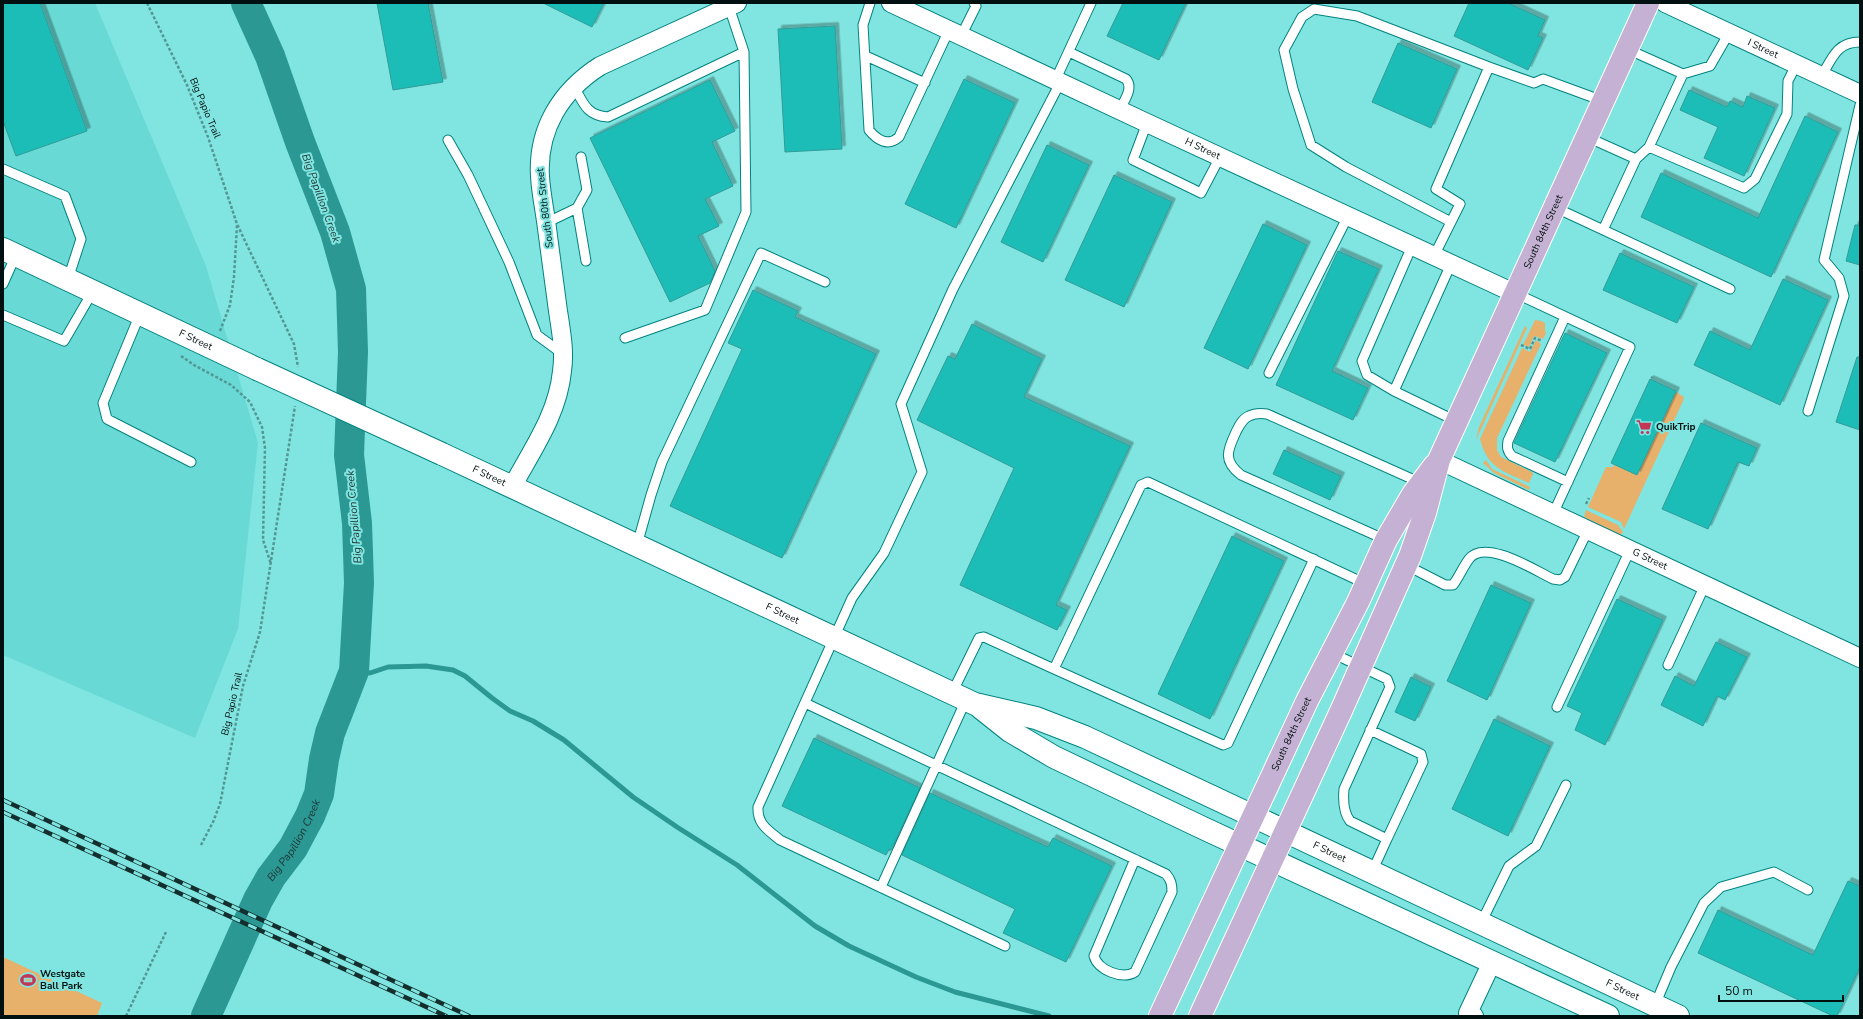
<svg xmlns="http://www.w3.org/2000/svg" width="1863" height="1019" viewBox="0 0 1863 1019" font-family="'Nunito Sans',sans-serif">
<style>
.built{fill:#68d9d4}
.green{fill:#e7b06b}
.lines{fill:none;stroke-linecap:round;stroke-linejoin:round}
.stream{stroke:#2b9894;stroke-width:5}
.river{stroke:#2b9894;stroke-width:30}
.building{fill:#1fbcb7;stroke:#309c98;filter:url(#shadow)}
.lane-casing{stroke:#008380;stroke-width:11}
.street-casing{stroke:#008380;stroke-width:20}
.secondary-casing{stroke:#008380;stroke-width:24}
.primary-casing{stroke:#fff;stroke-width:24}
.path{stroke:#529794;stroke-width:2.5;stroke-dasharray:3 2;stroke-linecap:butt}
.lane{stroke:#fff;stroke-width:9}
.street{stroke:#fff;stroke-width:18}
.secondary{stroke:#fff;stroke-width:22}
.primary{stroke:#c5b1d3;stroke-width:22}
.rail-casing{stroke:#132f2e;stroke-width:4.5}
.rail{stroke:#80e5e0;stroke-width:3;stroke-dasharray:9;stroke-linecap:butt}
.secondary-bridge-casing{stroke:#008380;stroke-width:24;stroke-linecap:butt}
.secondary-bridge{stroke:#fff;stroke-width:22}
.labels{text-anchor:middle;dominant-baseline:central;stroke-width:4;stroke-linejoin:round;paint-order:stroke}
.street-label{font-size:10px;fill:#000f0f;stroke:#80e5e0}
.poi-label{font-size:10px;font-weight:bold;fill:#000f0f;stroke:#80e5e0;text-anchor:start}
.water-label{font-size:11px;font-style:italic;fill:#1f3635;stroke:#80e5e0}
</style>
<defs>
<filter id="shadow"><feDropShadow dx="3.5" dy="-3.5" stdDeviation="0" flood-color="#0004"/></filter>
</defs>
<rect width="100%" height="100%" fill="#80e5e0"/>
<path class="built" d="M3 3H95L206 266 258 443 238 629 195 738 3 655Z"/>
<path class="green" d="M1535 320 1541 321 1545 323V331L1546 333 1543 339 1534 336 1529 347 1523 345Z
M1525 326 1527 328 1476 440 1479 427Z
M1536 340 1541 344 1497 438V450L1501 457 1532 472 1533 474 1529 483C1503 471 1488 469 1480 439L1522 348 1530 352Z
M1676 392 1684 397 1683 401 1624 529 1621 522 1588 507 1606 467H1613L1614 465 1637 475Z
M1486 460 1492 469 1530 487 1529 490 1494 473 1483 463Z
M1586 510 1618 525 1623 532 1620 536 1584 517Z
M3 957 102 1003 97 1016H3Z"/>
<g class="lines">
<path class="stream" d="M354 671 370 673 388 667 426 666 453 670 465 676 492 698 510 711 533 721 564 740 633 797 677 827 737 865 815 926 849 946 916 977 955 992 1049 1016"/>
<path class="river" id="s1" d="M206 1016 258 900 271 877 293 848 310 816 319 794 324 759 330 733 354 671 359 583 357 523 349 455 353 352 351 289 335 232 300 142 270 56 246 3"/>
</g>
<path class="building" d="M3 3H40L87 131 16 156 3 121Z
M377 3H428L443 82 393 90Z
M543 3H604L592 27Z
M1123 3H1186L1159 60 1107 36Z
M1469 3H1508L1545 20 1538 36 1543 38 1528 70 1454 36Z
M835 26 842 149 785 152 778 29Z
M1398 43 1457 69 1431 128 1372 102Z
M964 79 1015 103 956 228 905 204Z
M710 80 735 131 712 142 733 186 705 199 719 226 698 236 715 271 710 283 670 302 590 138Z
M1689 90 1727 107 1730 101 1743 107 1747 96 1775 108 1744 176 1704 158 1718 127 1680 110Z
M1805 116 1838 132 1771 277 1641 217 1661 173 1758 218Z
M1047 145 1089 165 1043 262 1001 242Z
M1114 175 1172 202 1124 307 1065 280Z
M1263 224 1307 245 1248 369 1204 348Z
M1855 225H1860V265L1846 261Z
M1338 251 1379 269 1332 371 1368 388 1353 420 1276 385Z
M1620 253 1694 287 1677 323 1603 290Z
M1783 279 1828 300 1780 405 1694 365 1710 331 1750 350Z
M753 290 798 311 795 317 876 354 782 558 670 506 742 349 728 343Z
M972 324 1042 359 1024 397 1130 446 1056 605 1067 610 1057 630 960 585 1014 468 917 420 948 356 955 359Z
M1565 333 1607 353 1555 462 1514 443Z
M1857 357H1860V430L1836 422Z
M1650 379 1676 391 1637 475 1611 463Z
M1701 423 1757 448 1749 466 1738 462 1708 529 1662 509Z
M1284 450 1341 476 1330 500 1273 474Z
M1232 536 1284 561 1210 719 1158 694Z
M1491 585 1531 603 1487 700 1447 681Z
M1617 599 1663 620 1605 745 1575 730 1582 713 1567 706Z
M1716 642 1747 657 1725 700 1717 696 1703 726 1661 705 1675 676 1694 686Z
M1411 677 1431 687 1415 721 1395 712Z
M1494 719 1550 746 1508 836 1452 809Z
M814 738 920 788 891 850 889 849 886 855 782 806Z
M930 793 1048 847 1053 838 1112 866 1066 962 1003 933 1015 909 902 855Z
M1848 881 1860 886V967L1837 1016H1833L1698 953 1718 910 1813 955Z"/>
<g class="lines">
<defs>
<path id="lane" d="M870 3 863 25 869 130C877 140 888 147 899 137L949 30
M961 36 976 6 974 3
M1627 49 1683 74 1649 147 1636 159
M1069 52 1126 79C1134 88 1124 101 1119 111
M866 56 925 83
M1683 74 1710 66 1729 33
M1821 77C1832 59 1836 42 1860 42
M1055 81 1091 3
M574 86C583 103 587 116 608 117L744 52
M1147 123 1133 160 1201 193 1220 157
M1587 137 1636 159 1603 230
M448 140 468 175 509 262 537 335 563 354
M1649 147 1744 188 1755 179 1787 114 1788 81 1796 65
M3 169 65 196 81 239 68 279
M1554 207 1730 289
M577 208 587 190 581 157
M1451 222 1346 167 1311 145 1293 89 1284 50 1302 17 1314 9 1357 16 1489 67
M546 223 577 208 586 261
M1412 246 1362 361 1367 375 1394 391 1456 421
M1434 256 1460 204 1436 189 1489 67 1534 83 1543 79 1603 101
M3 284 16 255
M1515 293 1630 347 1553 514
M140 314 103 403 107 419 191 462
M3 315 64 341 93 291
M1565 317 1508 441C1507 447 1507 451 1512 456L1568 482
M625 338 705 310 746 212 744 52 729 7
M1269 373 1348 216
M1394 391 1451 264
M1808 411 1844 296 1839 278 1824 260 1860 105
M1386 540 1241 475C1223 461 1227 451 1236 432 1239 426 1242 419 1249 416 1255 413 1261 413 1267 414L1421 483
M637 545 651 495 662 462 761 253 825 282
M1406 565 1445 585H1453C1459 577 1463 567 1469 559 1485 538 1536 571 1553 579L1560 580 1565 577 1588 530
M1332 653 1387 679 1390 687 1344 789C1343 800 1343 812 1350 821L1387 839 1372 872
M1668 665 1705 585
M1054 669 1223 745 1228 743 1314 559
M952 693 979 638 984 637 1054 669 1141 485 1148 482 1366 584
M805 703 1166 874C1171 880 1172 884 1172 892L1135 972C1122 980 1098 970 1094 956L1135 859
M1557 707 1630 550
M1370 730 1421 754 1423 762 1387 839
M881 887 966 700
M1481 923 1509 866 1536 846 1566 785
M1005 946 780 840C768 830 757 824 758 807L852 598 884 553 922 472 901 404 953 289 1060 83
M1655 1005 1671 967 1704 903 1721 887 1774 872 1808 890"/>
<g id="street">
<path id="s2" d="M891 3 1147 123 1514 293"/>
<path id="s3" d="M1665 3 1860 94"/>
<path id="s4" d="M1439 460 1860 658"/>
<path d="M512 487C532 450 558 414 562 371 565 351 561 331 558 311 554 281 550 251 546 221 544 207 541 192 540 177 537 129 561 91 600 66L737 3"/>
<path d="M1474 1016 1468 1013 1492 962"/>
</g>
<g id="secondary">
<path id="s5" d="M3 249 257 369"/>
<path id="s6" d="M442 454 975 704 1036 718 1085 737 1678 1016"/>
<path d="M981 708 1010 731 1054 757 1203 828 1608 1016"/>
</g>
<g id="primary">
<path id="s7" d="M1160 1016 1307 701 1358 602 1386 540 1413 494 1434 466"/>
<path id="s8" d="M1200 1016 1341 711 1410 556 1425 513 1439 460 1648 3"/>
</g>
</defs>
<use href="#lane" class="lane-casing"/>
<use href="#street" class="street-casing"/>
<use href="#secondary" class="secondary-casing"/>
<use href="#primary" class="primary-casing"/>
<path class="path" d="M147 3 187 85 208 137 237 224 294 344 298 367
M220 331 230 305 234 277 237 225
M1521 345 1530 349 1535 338 1542 341
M181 356 194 365 231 385 250 402 262 427 265 448 263 540 271 564
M1651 377 1653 378
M1586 504 1589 498
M201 845 213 822 220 804 243 686 260 632 295 406
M126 1016 166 932"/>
<use href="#lane" class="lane"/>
<use href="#street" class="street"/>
<use href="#secondary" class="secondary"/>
<use href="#primary" class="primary"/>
<defs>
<path id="rail" d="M3 800 469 1016
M3 812 446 1016"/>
</defs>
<use href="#rail" class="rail-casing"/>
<use href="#rail" class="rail"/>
<defs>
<path id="secondary-bridge" d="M257 369 442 454"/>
</defs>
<use href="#secondary-bridge" class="secondary-bridge-casing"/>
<use href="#secondary-bridge" class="secondary-bridge"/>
</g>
<defs>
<symbol id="supermarket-bare" viewBox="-9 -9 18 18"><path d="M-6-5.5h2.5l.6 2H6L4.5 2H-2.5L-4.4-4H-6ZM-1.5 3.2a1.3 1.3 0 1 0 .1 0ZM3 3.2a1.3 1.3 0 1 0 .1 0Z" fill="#c43557" stroke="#80e5e0" stroke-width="2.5" paint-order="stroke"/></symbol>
<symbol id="stadium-bare" viewBox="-9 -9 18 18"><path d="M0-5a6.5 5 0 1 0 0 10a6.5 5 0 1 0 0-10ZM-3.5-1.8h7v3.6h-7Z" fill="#c43557" stroke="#80e5e0" stroke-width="2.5" paint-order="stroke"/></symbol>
</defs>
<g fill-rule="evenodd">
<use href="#supermarket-bare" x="1633" y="416" width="22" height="22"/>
<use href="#stadium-bare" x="17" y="969" width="22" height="22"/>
</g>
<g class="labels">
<g class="street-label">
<text stroke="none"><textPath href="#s3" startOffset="108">I Street</textPath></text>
<text transform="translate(205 108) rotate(67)">Big Papio Trail</text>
<text stroke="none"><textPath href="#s2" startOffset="344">H Street</textPath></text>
<text transform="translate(545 208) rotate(-97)">South 80th Street</text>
<text stroke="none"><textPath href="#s8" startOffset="857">South 84th Street</textPath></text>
<text stroke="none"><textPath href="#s5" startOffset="213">F Street</textPath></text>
<text stroke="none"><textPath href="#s6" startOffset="52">F Street</textPath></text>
<text stroke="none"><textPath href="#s4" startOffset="233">G Street</textPath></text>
<text stroke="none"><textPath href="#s6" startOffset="376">F Street</textPath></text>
<text transform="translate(232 704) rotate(-77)">Big Papio Trail</text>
<text stroke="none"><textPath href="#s7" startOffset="311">South 84th Street</textPath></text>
<text stroke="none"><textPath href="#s6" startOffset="974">F Street</textPath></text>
<text stroke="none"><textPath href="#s6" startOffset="1298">F Street</textPath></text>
</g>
<g class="poi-label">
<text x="1656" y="427">QuikTrip</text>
<text x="40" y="974">Westgate<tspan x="40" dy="12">Ball Park</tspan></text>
</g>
<g class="water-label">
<text transform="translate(321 198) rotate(70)">Big Papillion Creek</text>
<text transform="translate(354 517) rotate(-95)">Big Papillion Creek</text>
<text stroke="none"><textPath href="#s1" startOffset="197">Big Papillion Creek</textPath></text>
</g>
</g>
<rect width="1863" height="1019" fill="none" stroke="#000f0f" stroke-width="8"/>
<path d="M1719 995v6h124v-6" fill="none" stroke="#000f0f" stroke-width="2"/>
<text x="1725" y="995" font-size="12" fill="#000f0f" stroke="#80e5e0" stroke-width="3" paint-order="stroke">50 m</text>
</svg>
